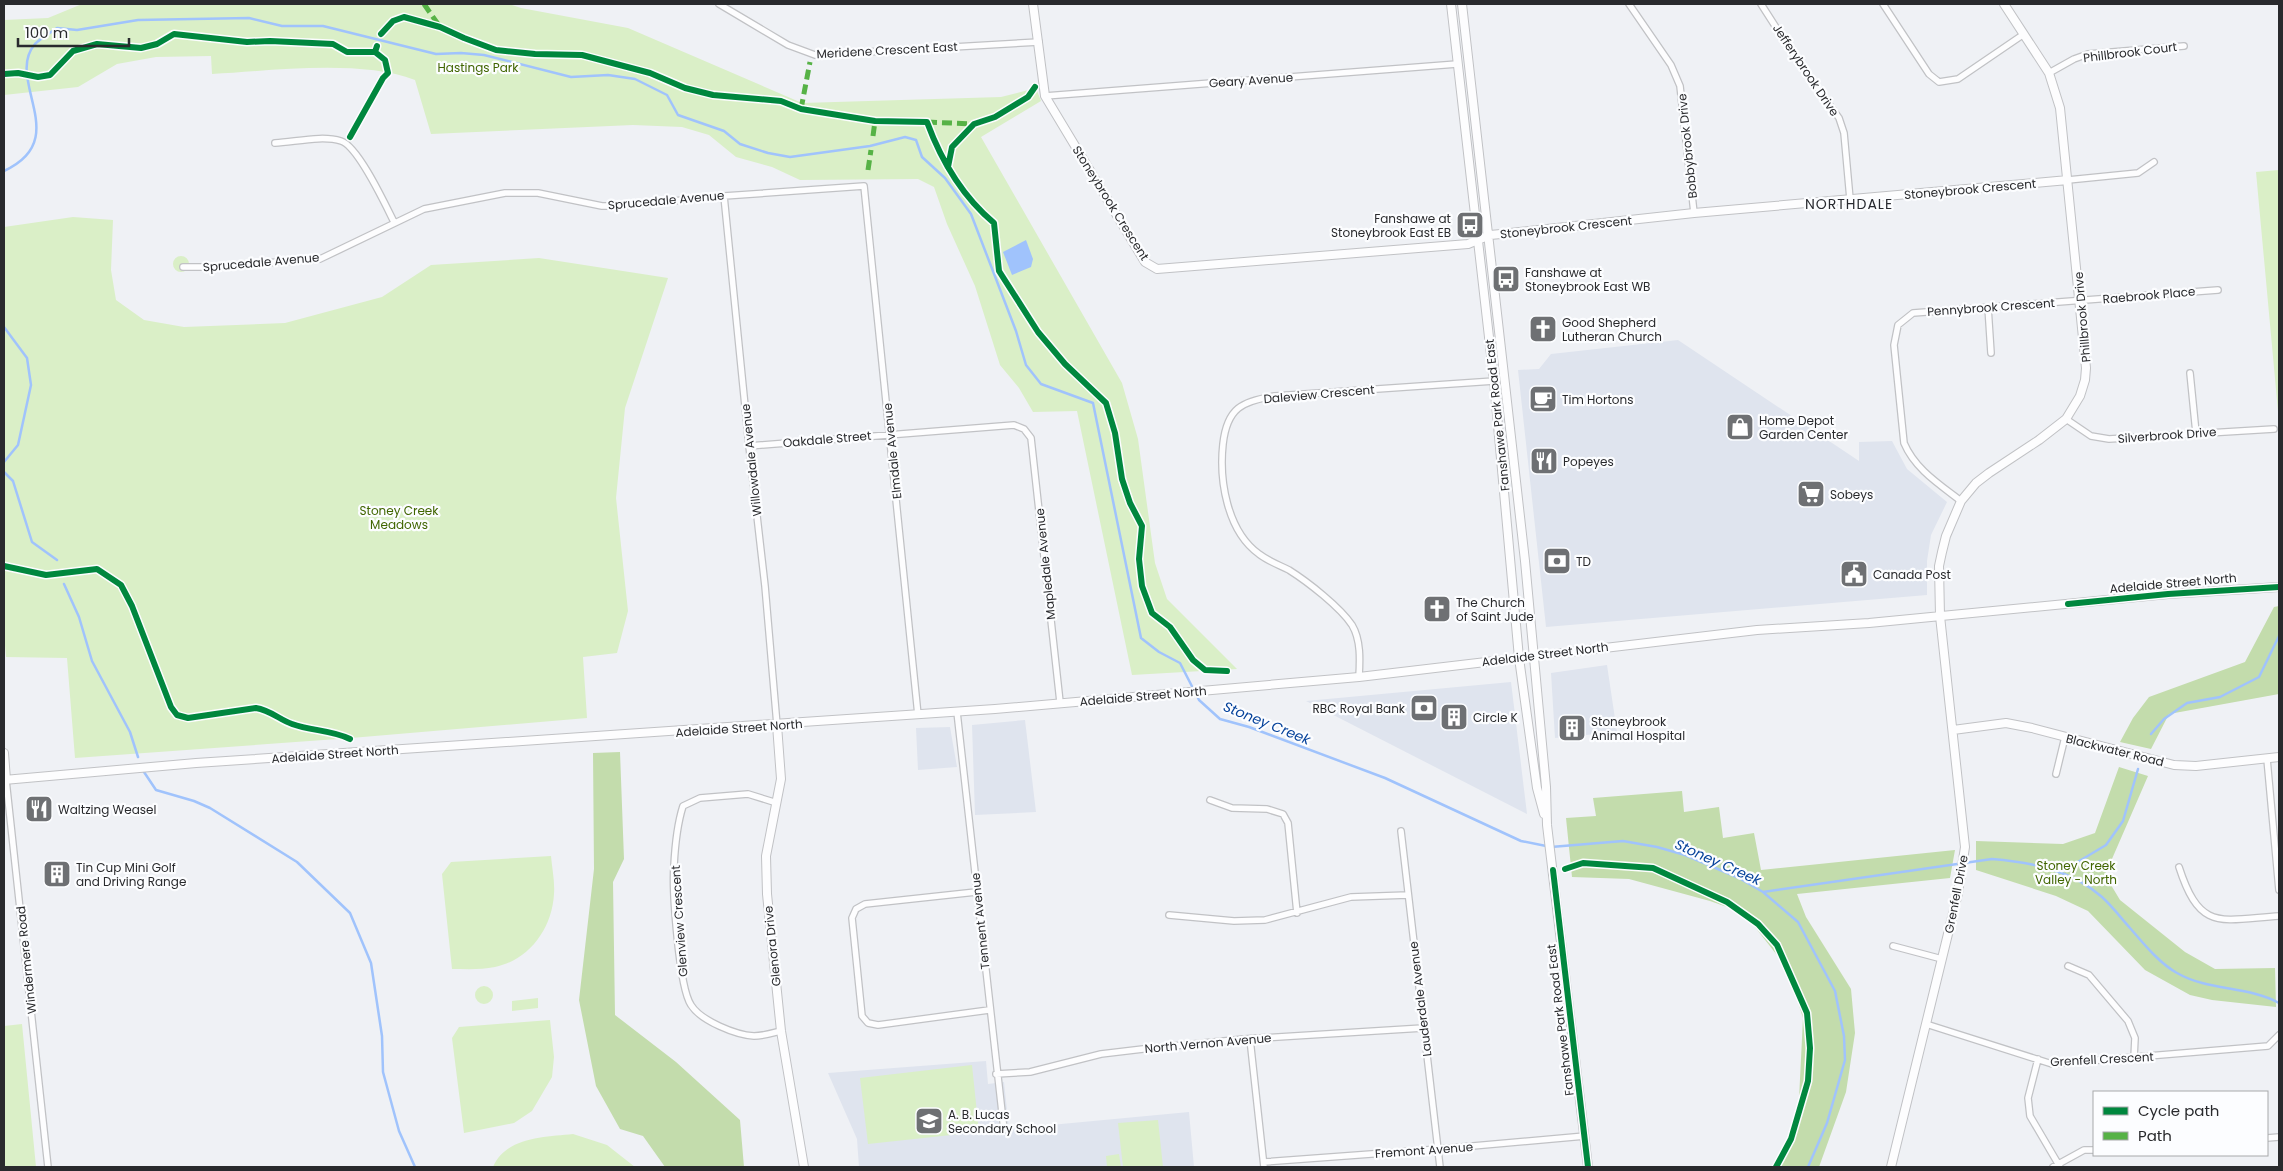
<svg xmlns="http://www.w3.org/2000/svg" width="2283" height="1171" viewBox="0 0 2283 1171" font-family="Poppins,sans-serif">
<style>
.built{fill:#dfe4ee}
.green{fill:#daefc7}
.forest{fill:#c3dcac}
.water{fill:#a0c3fc}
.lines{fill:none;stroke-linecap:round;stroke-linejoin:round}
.stream{stroke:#a0c3fc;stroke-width:2.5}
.street-casing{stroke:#c1c2c5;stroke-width:8}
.secondary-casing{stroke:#c1c2c5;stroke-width:10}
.street{stroke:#fdfdfe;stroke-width:5.5}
.secondary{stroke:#fdfdfe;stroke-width:8}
.quiet{stroke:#56b246;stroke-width:5;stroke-dasharray:10 5;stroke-linecap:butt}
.cycleway-casing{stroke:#fcfdff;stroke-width:9}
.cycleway{stroke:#00873e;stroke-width:6}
.labels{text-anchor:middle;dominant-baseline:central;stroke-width:4.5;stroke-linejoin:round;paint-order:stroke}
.street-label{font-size:12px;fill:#292a2d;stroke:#fcfdff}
.park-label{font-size:12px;fill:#406500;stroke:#fcfdff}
.poi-label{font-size:12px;fill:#292a2d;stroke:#fcfdff;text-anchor:start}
.neighbourhood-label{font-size:14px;letter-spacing:1px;fill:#282a30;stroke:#fcfdff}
.water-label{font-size:14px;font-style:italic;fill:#04419a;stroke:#fcfdff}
</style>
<rect width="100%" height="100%" fill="#eff1f5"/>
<path class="built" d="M1678 340 1859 461V442L1892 441 1907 469 1947 502 1931 535 1927 561V595L1546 627 1518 370 1539 369 1551 354Z
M1607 665 1617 732 1555 738 1551 673Z
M1511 682 1527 814 1306 701Z
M1025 720 1036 812 975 815 972 725Z
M950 727 957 767 918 770 916 728Z
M986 1061 988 1084 1004 1082 1009 1129 1189 1112 1194 1167H859L857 1139 828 1073Z"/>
<path class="green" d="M82 4H509L521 8 628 28 802 103 1001 97 1036 88 1041 101 981 137 1122 383 1138 439 1155 563 1167 599 1237 669 1132 675 1077 411 1033 412 1019 388 1000 365 975 286 947 224 934 187 918 179 800 180 772 167 736 157 709 135 682 127 633 125 431 134 415 80C360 59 271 71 212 74L211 56 156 57 117 64 78 87 4 95V20L48 18Z
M2279 170V422L2256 172Z
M73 217 113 220 111 270 116 300 144 320 184 327 285 323 382 297 431 265 539 258 668 278 625 408 616 498 628 611 617 653 583 657 587 718 351 738 75 758 67 658 6 657 4 634V227Z
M173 264a8 8 0 1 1 16 0a8 8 0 1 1-16 0Z
M551 856C552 868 555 882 554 894 552 929 529 960 495 967 481 970 466 969 452 969L442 874 451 862Z
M475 995a9 9 0 1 1 18 0a9 9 0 1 1-18 0Z
M538 998V1008L512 1011V1001Z
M550 1020 554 1057 552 1077 532 1111 514 1123 464 1133 452 1038 459 1027Z
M22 1024 36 1167H4V1026Z
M972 1065 979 1132 868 1144 860 1078Z
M1158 1120 1163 1167H1123L1118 1123Z
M573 1134 607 1145 635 1167H493C506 1137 544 1137 573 1134Z
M1119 1154 1121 1167H1107L1106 1156Z"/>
<path class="forest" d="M2279 606V694L2169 714 2151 749 2120 742 2133 718 2149 697 2245 662 2274 607Z
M620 752 624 859 613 882 615 1015 676 1062 740 1120 744 1167H665L643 1136 620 1129 596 1086 579 1000 594 869 593 753Z
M2119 767 2148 776 2105 875 2120 900 2185 952 2215 969 2275 968 2276 1007 2212 1000 2190 995 2145 970 2088 911 2056 896 1976 870V841L2063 844 2095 833Z
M1682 791 1684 812 1719 807 1723 838 1754 833 1761 870 1955 850 1950 878 1797 894 1806 917 1851 989 1855 1033 1846 1092 1819 1167H1780L1799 1099 1803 1018 1787 968 1744 913 1710 901 1629 879 1572 877 1566 818 1596 816 1593 798Z"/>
<path class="water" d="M1026 240 1033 259 1031 267 1012 275 1003 252Z"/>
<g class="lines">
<path class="stream" d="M4 171C74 139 4 80 35 44 41 38 50 33 57 28L77 30 138 20 249 18 282 26H323L436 54 461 53 484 55 571 77 608 75 635 79 667 95 678 115 724 131 740 144 768 153 790 157 870 146 905 137 916 140 922 157 945 178 971 214 1016 331 1026 365 1041 384 1093 403 1141 638 1159 652 1180 663 1199 700 1220 719 1249 727 1385 778 1521 841 1551 847 1623 841 1657 847 1685 855 1739 878 1763 892 1798 922 1835 991 1844 1036 1845 1060 1827 1123 1808 1167
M4 327 27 358 31 385 18 445 4 462
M4 472 13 481 32 542 57 560
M64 584 79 617 92 661 130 732 138 757
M2151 734 2164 719 2187 703 2220 697 2259 677 2279 636
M142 769 156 790 194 801 210 808 297 862 350 913 371 963 382 1036 383 1072 399 1131 415 1167
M2054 869H2066L2106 845 2123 821 2138 769
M1763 892 1992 859C2030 862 2072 870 2102 897 2112 906 2121 918 2130 928 2143 943 2159 963 2177 973 2208 991 2248 986 2279 1003"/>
<defs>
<path id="street" d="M719 4 788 45 815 55 1039 42
M1629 4 1671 65 1680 86 1694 213
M1761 4 1795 57 1839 118 1844 133 1850 199
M1883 4 1929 74 1939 82 1958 79 2024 34
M2049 73 2074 59 2088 54 2184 46
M1045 96 1457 64
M275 143C295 142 322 135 341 141 358 146 385 204 394 222
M2068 180 2138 173 2154 162
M724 196 749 446 765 586 777 725
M183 267H209L320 259 424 209 505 193H538L602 206H622L724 196 864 186 918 715
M1988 307 1991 353
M2190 373 2196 433
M2066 419 2091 436 2109 439 2274 429
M749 446 1014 425 1024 429 1031 438 1060 702
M1961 501C1939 484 1915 469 1904 443L1894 345 1898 325 1913 313 2218 290
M1359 677C1360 660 1361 640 1352 625 1340 607 1308 582 1289 570 1279 565 1268 561 1259 554 1227 531 1219 480 1223 444 1227 408 1242 401 1275 396L1494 381
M957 712 1004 1130
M2267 759 2279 890
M2056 774 2065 737
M6 780 48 1167
M1210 800 1232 808 1267 809 1283 814 1288 823 1297 913
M777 803 748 794 700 798 683 806C677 825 675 846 674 866 672 890 679 987 691 1005 701 1021 736 1035 754 1036 763 1036 773 1033 781 1031
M1401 831 1440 1167
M2179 867C2200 932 2220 920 2279 916
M976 892 865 904 856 909 852 918 862 1016 868 1023 878 1025 989 1010
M1169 915 1234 921 1265 920 1351 897 1408 895
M1893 946 1942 959
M2068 966 2089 975 2128 1021 2135 1038 2134 1058
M1926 1024 2052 1064 2268 1046 2279 1035
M1250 1039 1264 1167
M2038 1059 2028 1098 2030 1116 2060 1167
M996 1074 1030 1072 1101 1054 1143 1049 1244 1039 1423 1028
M2267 1138 2279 1137
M1264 1162 1439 1149 1585 1136
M2053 1167 2084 1150H2094"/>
<path id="secondary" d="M1033 4 1045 96 1145 262 1157 269 1468 244 1490 235 1501 234 1694 213 2068 180
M1451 4 1494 381 1519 658 1537 788 1544 814
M1462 4 1525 561 1546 787 1547 825 1588 1167
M777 725 781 779 766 856 767 894 781 1031 804 1167
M1953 730 2006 723 2032 728 2174 765 2196 766 2279 757
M4 753 6 780
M4 780 196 763 995 709 1359 677 1757 630 1869 623 2168 594 2279 587
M1891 1167 1958 893 1965 847 1940 616 1939 566 1942 552 1946 536 1961 501 1976 483 1989 473 2039 440 2066 419 2080 396 2085 380 2086 368 2060 108 2049 73 2004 4"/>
</defs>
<use href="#street" class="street-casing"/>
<use href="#secondary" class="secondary-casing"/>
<use href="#street" class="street"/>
<use href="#secondary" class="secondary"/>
<path class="quiet" d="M424 4 440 27
M801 109 810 62
M927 122 974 124
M873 136 875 121
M868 170 871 150"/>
<defs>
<path id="cycleway" d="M381 34 393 21 404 17 440 27 464 38 496 50 535 54 582 55 650 73 685 88 713 95 781 101 801 109 875 121 927 122C941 160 963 197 994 223L999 271 1038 332 1065 364 1106 403 1115 433 1122 479 1130 503 1142 526 1139 559 1142 586 1152 613 1170 627 1193 660 1205 670 1227 671
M4 74 18 73 38 77 50 75 73 51 97 44 141 48 157 44 174 34 247 42 270 41 333 44 347 52H375L377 46
M350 137 383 78 388 73 385 60 375 52
M948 167 952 147 974 124 995 117 1028 97 1035 87
M4 566 46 575 97 569 121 585 132 606 171 707 177 715 188 718 256 708C270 710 280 720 292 724 311 731 332 730 350 739
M2068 604 2168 594 2279 587
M1565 869 1583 863 1653 868 1727 902 1758 924 1777 945 1807 1013 1810 1048 1808 1081 1791 1139 1776 1167
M1553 870 1588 1167"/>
</defs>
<use href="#cycleway" class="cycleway-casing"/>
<use href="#cycleway" class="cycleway"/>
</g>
<defs>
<symbol id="bus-square" viewBox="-11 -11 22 22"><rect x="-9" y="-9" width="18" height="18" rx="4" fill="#6e7073" stroke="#fcfdff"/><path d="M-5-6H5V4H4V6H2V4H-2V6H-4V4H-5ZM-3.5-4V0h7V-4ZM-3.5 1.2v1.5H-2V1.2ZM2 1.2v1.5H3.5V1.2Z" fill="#fff"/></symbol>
<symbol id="church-square" viewBox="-11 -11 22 22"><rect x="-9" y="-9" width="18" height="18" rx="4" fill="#6e7073" stroke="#fcfdff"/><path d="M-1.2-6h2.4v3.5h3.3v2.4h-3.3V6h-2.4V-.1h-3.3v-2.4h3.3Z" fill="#fff"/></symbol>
<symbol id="cafe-square" viewBox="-11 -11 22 22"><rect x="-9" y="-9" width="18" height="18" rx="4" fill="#6e7073" stroke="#fcfdff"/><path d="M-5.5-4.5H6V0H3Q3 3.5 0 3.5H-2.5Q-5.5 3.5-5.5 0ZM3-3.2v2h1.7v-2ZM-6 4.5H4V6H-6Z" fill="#fff"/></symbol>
<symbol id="shop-square" viewBox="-11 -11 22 22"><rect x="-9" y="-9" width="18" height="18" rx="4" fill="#6e7073" stroke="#fcfdff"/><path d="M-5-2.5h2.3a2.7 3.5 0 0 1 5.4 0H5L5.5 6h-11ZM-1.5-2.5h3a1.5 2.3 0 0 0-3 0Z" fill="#fff"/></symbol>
<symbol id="restaurant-square" viewBox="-11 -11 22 22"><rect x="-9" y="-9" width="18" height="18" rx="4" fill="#6e7073" stroke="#fcfdff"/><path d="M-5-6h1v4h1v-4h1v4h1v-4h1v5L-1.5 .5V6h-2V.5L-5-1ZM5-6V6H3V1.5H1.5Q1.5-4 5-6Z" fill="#fff"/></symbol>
<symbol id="supermarket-square" viewBox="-11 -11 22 22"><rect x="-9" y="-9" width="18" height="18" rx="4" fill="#6e7073" stroke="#fcfdff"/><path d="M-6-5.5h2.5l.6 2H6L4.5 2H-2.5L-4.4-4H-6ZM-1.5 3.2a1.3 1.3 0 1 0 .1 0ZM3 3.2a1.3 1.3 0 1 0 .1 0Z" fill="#fff"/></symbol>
<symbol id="bank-square" viewBox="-11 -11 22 22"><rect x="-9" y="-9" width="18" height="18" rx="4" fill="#6e7073" stroke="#fcfdff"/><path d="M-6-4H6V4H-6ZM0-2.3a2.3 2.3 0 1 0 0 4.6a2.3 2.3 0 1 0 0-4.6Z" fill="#fff"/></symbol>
<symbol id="civic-square" viewBox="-11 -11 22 22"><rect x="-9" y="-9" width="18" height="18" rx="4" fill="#6e7073" stroke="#fcfdff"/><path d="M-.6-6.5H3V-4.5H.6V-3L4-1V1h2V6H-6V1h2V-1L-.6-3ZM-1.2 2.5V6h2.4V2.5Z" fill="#fff"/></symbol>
<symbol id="building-square" viewBox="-11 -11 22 22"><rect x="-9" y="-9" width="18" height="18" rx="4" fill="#6e7073" stroke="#fcfdff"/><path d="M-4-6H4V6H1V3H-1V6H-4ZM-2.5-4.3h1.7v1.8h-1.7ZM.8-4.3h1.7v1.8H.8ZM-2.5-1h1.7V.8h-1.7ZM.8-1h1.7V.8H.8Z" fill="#fff"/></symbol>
<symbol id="school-square" viewBox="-11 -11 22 22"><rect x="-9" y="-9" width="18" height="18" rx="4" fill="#6e7073" stroke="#fcfdff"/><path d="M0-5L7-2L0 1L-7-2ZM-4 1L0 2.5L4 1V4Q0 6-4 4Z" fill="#fff"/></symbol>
</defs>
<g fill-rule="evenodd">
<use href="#bus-square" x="1454" y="209" width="32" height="32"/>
<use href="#bus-square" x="1490" y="263" width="32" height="32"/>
<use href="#church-square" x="1527" y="313" width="32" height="32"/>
<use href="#cafe-square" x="1527" y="383" width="32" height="32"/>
<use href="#shop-square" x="1724" y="411" width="32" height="32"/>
<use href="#restaurant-square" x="1528" y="445" width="32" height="32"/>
<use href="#supermarket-square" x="1795" y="478" width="32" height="32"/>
<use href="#bank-square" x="1541" y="545" width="32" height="32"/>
<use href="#civic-square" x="1838" y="558" width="32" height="32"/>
<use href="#church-square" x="1421" y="593" width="32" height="32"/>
<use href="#bank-square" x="1408" y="692" width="32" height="32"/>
<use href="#building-square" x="1438" y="701" width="32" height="32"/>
<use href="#building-square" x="1556" y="712" width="32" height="32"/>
<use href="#restaurant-square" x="23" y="793" width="32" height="32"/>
<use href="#building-square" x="41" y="858" width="32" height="32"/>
<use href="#school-square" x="913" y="1105" width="32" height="32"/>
</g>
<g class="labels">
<g class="street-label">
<text transform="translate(887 50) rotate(-3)">Meridene Crescent East</text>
<text transform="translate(2130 52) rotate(-7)">Phillbrook Court</text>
<text transform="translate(1806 70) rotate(56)">Jefferybrook Drive</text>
<text transform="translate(1251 80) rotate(-4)">Geary Avenue</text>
<text transform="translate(1687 146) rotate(-96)">Bobbybrook Drive</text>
<text transform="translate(1970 189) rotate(-5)">Stoneybrook Crescent</text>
<text transform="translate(666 200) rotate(-5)">Sprucedale Avenue</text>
<text transform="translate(1111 203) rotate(58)">Stoneybrook Crescent</text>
<text transform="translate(1566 227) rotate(-6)">Stoneybrook Crescent</text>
<text transform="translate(261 262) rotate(-5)">Sprucedale Avenue</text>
<text transform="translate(2149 295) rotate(-5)">Raebrook Place</text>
<text transform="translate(1991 307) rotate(-4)">Pennybrook Crescent</text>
<text transform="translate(2082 317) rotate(-95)">Phillbrook Drive</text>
<text transform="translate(1319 394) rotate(-5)">Daleview Crescent</text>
<text transform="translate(1497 415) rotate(-96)">Fanshawe Park Road East</text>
<text transform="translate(2167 435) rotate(-4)">Silverbrook Drive</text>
<text transform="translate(827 439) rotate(-5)">Oakdale Street</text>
<text transform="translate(892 451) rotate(-96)">Elmdale Avenue</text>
<text transform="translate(751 460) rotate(-96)">Willowdale Avenue</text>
<text transform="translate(1045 564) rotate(-96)">Mapledale Avenue</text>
<text transform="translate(2173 583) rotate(-5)">Adelaide Street North</text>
<text transform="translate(1545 654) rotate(-7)">Adelaide Street North</text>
<text transform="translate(1143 696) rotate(-5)">Adelaide Street North</text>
<text transform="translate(739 728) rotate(-4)">Adelaide Street North</text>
<text transform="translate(2115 750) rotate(14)">Blackwater Road</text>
<text transform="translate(335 754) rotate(-4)">Adelaide Street North</text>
<text transform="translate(1956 894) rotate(-79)">Grenfell Drive</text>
<text transform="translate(679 921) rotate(-94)">Glenview Crescent</text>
<text transform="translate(980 921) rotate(-96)">Tennent Avenue</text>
<text transform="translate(772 946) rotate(-96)">Glenora Drive</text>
<text transform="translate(26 960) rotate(-96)">Windermere Road</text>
<text transform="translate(1420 999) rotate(-97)">Lauderdale Avenue</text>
<text transform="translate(1560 1020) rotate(-97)">Fanshawe Park Road East</text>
<text transform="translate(1208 1043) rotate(-5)">North Vernon Avenue</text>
<text transform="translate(2102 1059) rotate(-3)">Grenfell Crescent</text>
<text transform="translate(1424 1150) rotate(-4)">Fremont Avenue</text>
</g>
<g class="park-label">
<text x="478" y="67">Hastings Park</text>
<text x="399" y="510">Stoney Creek<tspan x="399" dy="14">Meadows</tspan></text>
<text x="2076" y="865">Stoney Creek<tspan x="2076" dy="14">Valley - North</tspan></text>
</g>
<g class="poi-label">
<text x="1451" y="218" text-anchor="end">Fanshawe at<tspan x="1451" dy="14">Stoneybrook East EB</tspan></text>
<text x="1525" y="272">Fanshawe at<tspan x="1525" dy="14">Stoneybrook East WB</tspan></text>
<text x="1562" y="322">Good Shepherd<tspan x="1562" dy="14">Lutheran Church</tspan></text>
<text x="1562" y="399">Tim Hortons</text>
<text x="1759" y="420">Home Depot<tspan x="1759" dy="14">Garden Center</tspan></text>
<text x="1563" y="461">Popeyes</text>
<text x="1830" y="494">Sobeys</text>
<text x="1576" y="561">TD</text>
<text x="1873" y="574">Canada Post</text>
<text x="1456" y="602">The Church<tspan x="1456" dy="14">of Saint Jude</tspan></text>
<text x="1405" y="708" text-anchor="end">RBC Royal Bank</text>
<text x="1473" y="717">Circle K</text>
<text x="1591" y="721">Stoneybrook<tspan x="1591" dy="14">Animal Hospital</tspan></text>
<text x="58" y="809">Waltzing Weasel</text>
<text x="76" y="867">Tin Cup Mini Golf<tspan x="76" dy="14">and Driving Range</tspan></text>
<text x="948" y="1114">A. B. Lucas<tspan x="948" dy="14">Secondary School</tspan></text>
</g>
<g class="neighbourhood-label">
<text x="1849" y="204">NORTHDALE</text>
</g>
<g class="water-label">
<text transform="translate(1267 723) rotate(22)">Stoney Creek</text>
<text transform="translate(1718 862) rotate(24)">Stoney Creek</text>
</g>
</g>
<rect width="2283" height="1171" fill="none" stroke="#292a2d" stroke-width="10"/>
<rect x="2093" y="1091" width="175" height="65" fill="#fcfdff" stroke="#a8a9ab"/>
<rect x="2103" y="1107" width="25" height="8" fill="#00873e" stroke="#a8a9ab"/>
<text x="2138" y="1116" font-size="15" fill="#292a2d">Cycle path</text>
<rect x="2103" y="1132" width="25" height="8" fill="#56b246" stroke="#a8a9ab"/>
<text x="2138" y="1141" font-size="15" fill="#292a2d">Path</text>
<path d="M18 38v8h111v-8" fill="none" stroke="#292a2d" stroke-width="2.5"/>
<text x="25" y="38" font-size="15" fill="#292a2d" stroke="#fcfdff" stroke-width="4" paint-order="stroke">100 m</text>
</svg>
